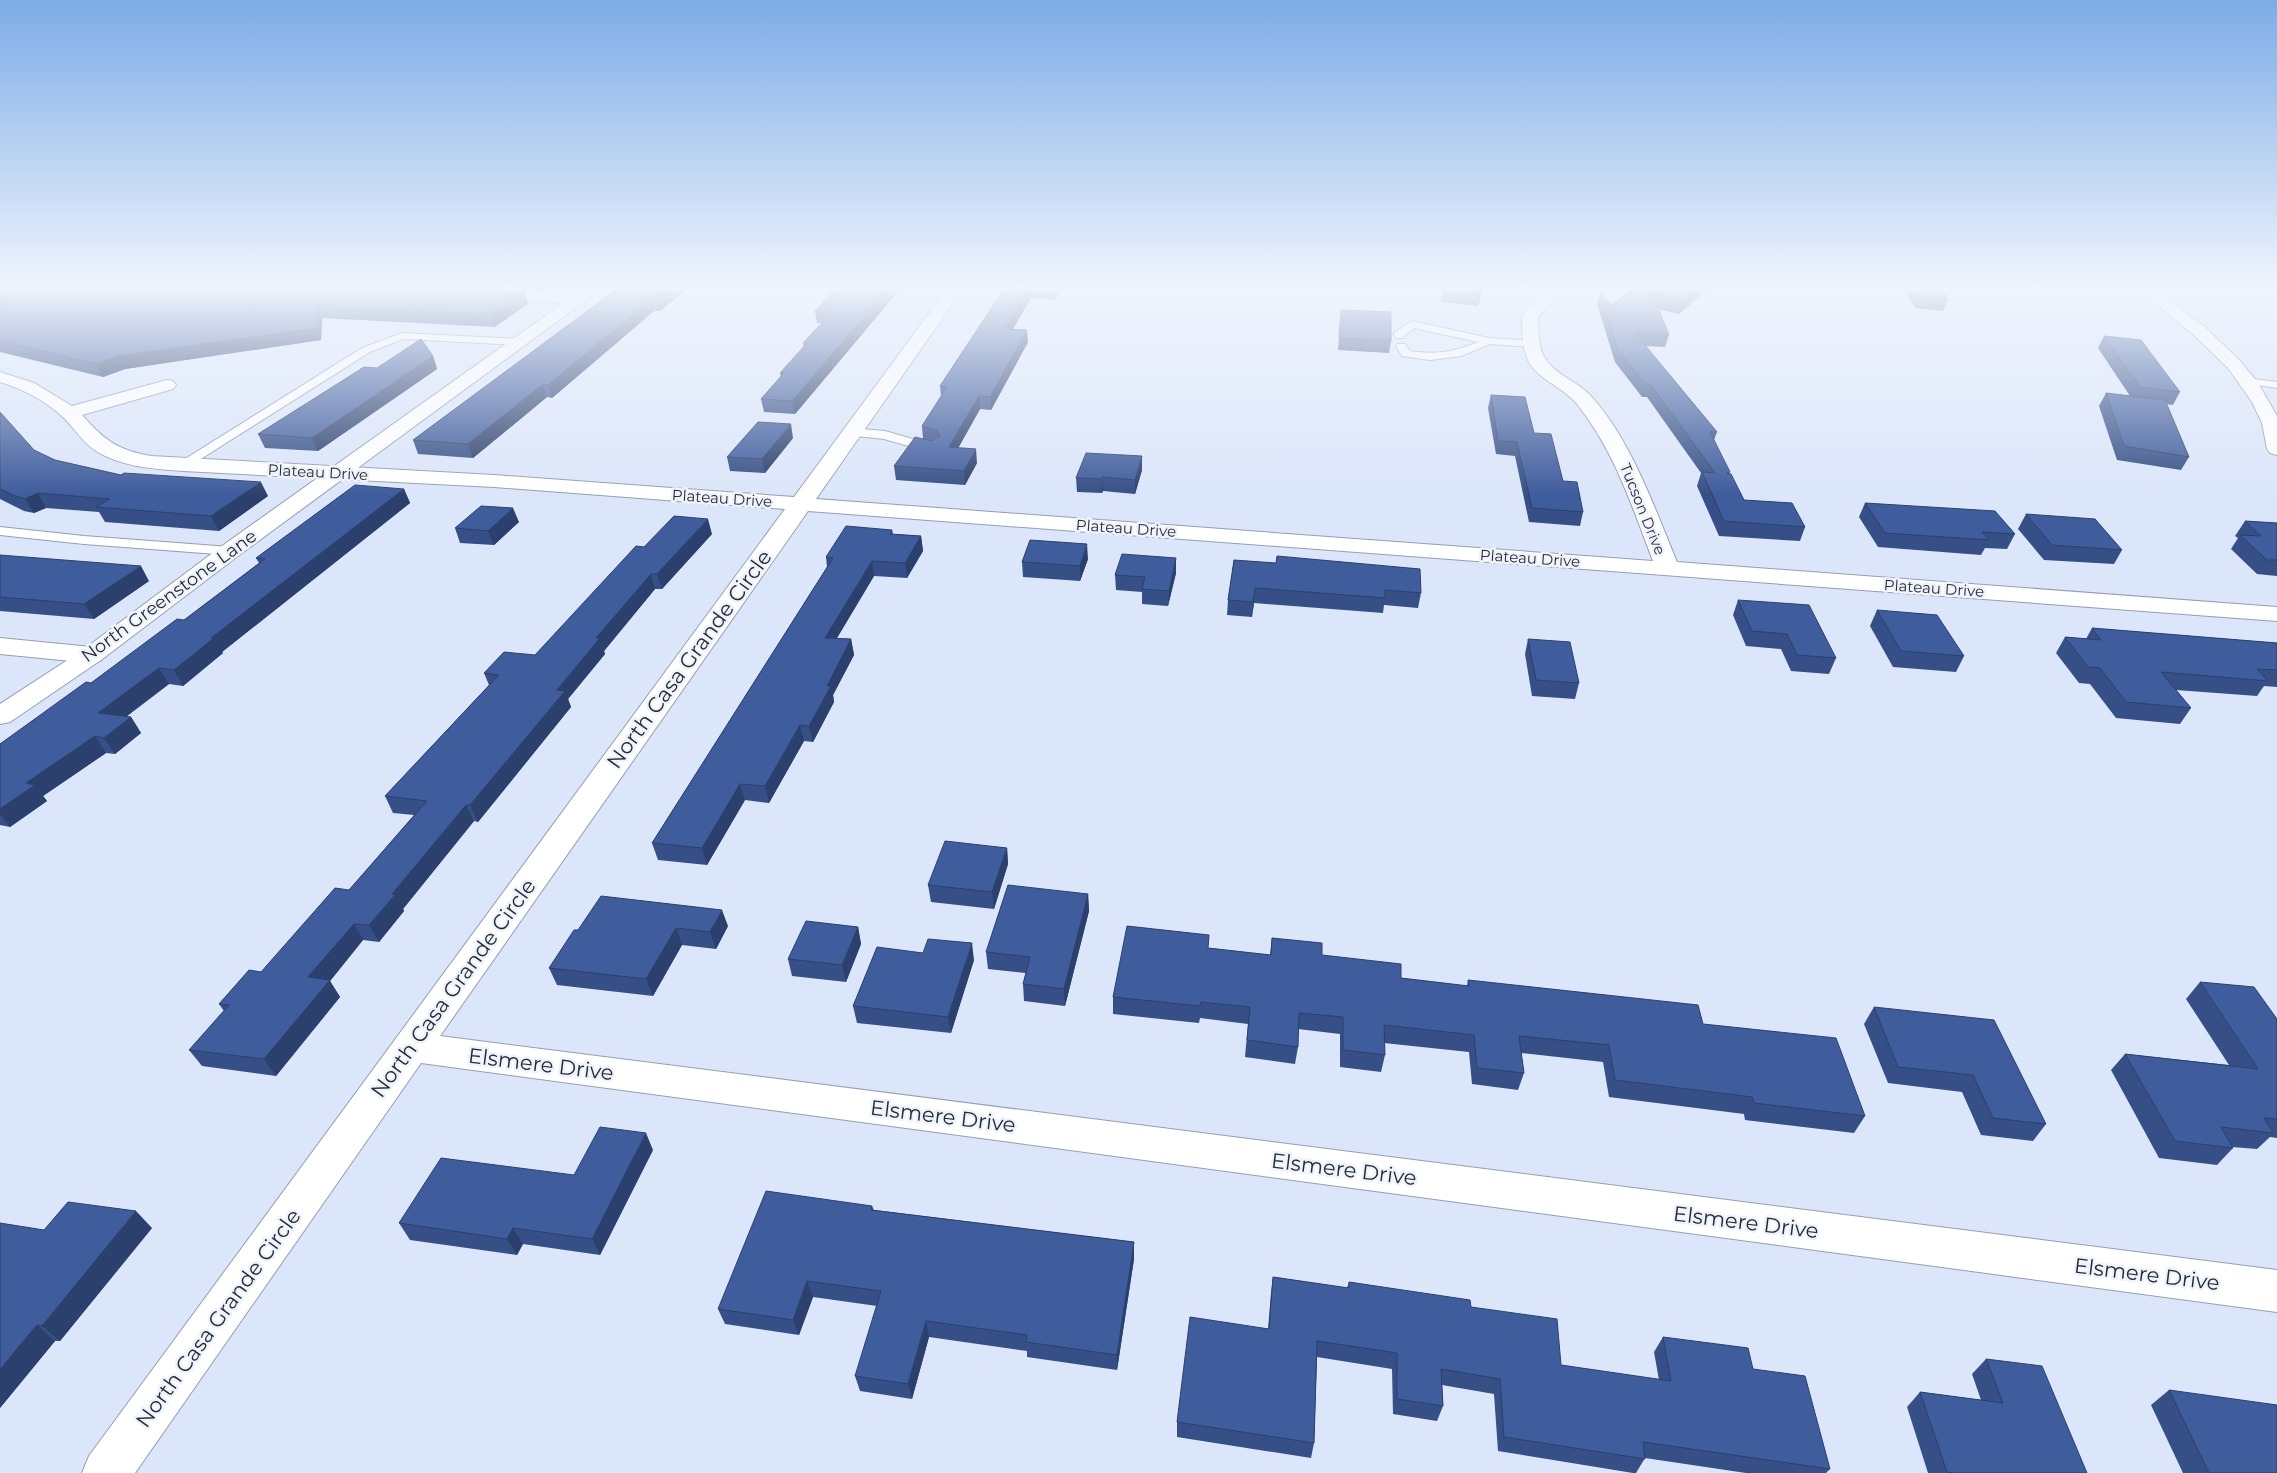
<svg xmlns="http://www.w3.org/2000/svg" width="2277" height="1473" viewBox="0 0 2277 1473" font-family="Montserrat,sans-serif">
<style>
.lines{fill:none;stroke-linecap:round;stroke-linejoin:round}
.service-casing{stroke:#959eb1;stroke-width:2}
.minor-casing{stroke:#959eb1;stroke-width:2}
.tertiary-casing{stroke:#959eb1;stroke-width:2}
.service{fill:#fff;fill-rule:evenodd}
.minor{fill:#fff;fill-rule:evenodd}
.tertiary{fill:#fff;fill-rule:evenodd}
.wall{fill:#364f86}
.shaded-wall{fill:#2c406d}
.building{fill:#3f5c9c;stroke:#2c406d}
.labels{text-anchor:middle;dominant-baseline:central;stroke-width:5;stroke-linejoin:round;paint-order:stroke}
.far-street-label{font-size:15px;fill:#272b32;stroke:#eff3fb}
.street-label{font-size:18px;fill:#272b32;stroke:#eff3fb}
.near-street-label{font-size:21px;fill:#272b32;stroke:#eff3fb}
</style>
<rect width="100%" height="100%" fill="#dce6fa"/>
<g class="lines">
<defs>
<path id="service" d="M1544 289H1561L1563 291 1558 294Z
M1412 321 1489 338 1532 341 1537 344 1532 347 1490 344 1461 356 1430 360 1402 356 1396 346 1397 344H1405L1410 351C1435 355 1455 352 1478 342L1414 328 1405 335 1404 338H1396L1394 334 1395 332Z
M402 333 521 339 526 342 521 345 403 339 370 352 188 467 183 468 177 464 362 348Z
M2247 378 2277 382V388L2243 383 2241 381 2243 379Z
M851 428 885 431 937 446 939 449 933 453 884 439 847 435 845 432 847 429Z
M0 527 84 536 230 547 237 551 230 555 84 544 0 535Z"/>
<path id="minor" d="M947 289H963L816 499 1653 561C1632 506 1614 450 1577 404 1565 389 1539 379 1530 364 1522 351 1522 331 1522 316 1536 296 1546 289 1570 289L1568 292 1551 302 1538 317C1538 330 1538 350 1547 361 1557 375 1577 382 1589 394 1631 439 1654 507 1677 562L2277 607V621L808 511 440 1036 2277 1270V1312L421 1063 135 1473H82L89 1456 785 509 494 487 183 471C155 469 121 467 96 451 83 443 75 429 64 418 46 401 23 389 0 382V372L34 383 72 406 167 380 173 381 176 385 173 389 82 415C104 440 117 450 151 456L494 475 794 497Z
M2138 289H2154L2206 328 2240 361 2258 383 2277 416V455L2270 453 2267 449 2262 423 2252 402 2228 368 2194 335Z
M490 290 579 294 584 296 587 299 584 302 579 304 485 298 482 295 485 292Z
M0 638 92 647 101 650 105 655 101 660 92 663 0 654Z"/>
<path id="tertiary" d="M583 289H601L238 556 101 660 10 722 0 724V704L83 650 222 546Z"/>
</defs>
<use href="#service" class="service-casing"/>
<use href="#minor" class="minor-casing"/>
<use href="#tertiary" class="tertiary-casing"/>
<use href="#service" class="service"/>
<use href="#minor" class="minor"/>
<use href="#tertiary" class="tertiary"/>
</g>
<path class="wall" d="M0 289 525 292 528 304 494 327 322 318 321 340 125 369 103 377 0 352Z
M494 289H550L547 291Z
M617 289H687L660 311H654L552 398 547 397 473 458 418 454 413 440Z
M836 289H900L795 414 764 412 761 399 781 377 780 373 804 347 803 343 822 323H817L815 311Z
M1004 289H1061L1055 300 1031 298 1013 329 1028 342 991 410 980 409 958 448 977 463 965 485 896 480 894 466 923 439 922 426 941 396 940 386Z
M1483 289 1478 306 1441 302 1443 291Z
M1633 289H1711L1703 293 1679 314 1658 309 1669 335 1665 347 1646 346 1717 432 1714 440 1729 473 1744 500 1805 527 1800 541 1719 536 1697 486 1701 473 1647 397H1642L1615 362 1597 304 1600 292 1612 305Z
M1903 289H1941L1948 299 1943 311 1915 308Z
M1341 310 1391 341 1389 353 1338 350Z
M2104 336 2180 392 2173 405 2166 404 2189 457 2181 470 2117 460 2099 406 2106 393 2130 396 2098 348Z
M433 356 437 369 318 451 265 448 258 434 377 368Z
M1491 395 1534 433 1563 481 1583 512 1580 526 1529 522 1515 456 1496 454 1488 408Z
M0 412 34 450 55 460 121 475 268 496 219 531 105 522 99 512 46 508 34 513 24 511 0 499Z
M793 438 765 473 730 471 727 457Z
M1142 470 1135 494 1103 491 1102 493 1077 492 1076 478Z
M404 489 410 503 222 652 223 653 183 686 169 684 126 717H131L141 733 115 754 106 753 43 796 47 801 10 827 0 825V744L91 683 184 620 259 563 256 558Z
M1865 503 2015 534 2007 549 1985 548 1981 555 1878 547 1859 517Z
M2026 514 2122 550 2114 564 2044 560 2018 529Z
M2245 521 2277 523V576L2257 574 2231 549 2238 538 2235 536Z
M519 522 494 545 460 543 455 528Z
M892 530 893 534 921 536 923 551 907 578 874 576 837 638 851 639 854 655 833 695 834 702 813 742 804 741 769 803 745 800 707 865 658 860 652 843 827 567 826 557Z
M712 534 662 589H655L604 651 605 654 568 699 571 707 478 822 474 821 403 909 404 911 379 942 363 940 330 981 340 997 276 1076 202 1066 189 1050 224 1011 219 1004 261 972 349 890 414 815 393 813 385 796 489 685 484 673 535 655 644 547Z
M0 555 149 581 94 619 0 611Z
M1176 558V573L1168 606 1142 604V592L1116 590 1115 575Z
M1088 559 1080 581 1023 577 1022 562Z
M1234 560 1421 593 1418 608 1384 605 1383 613 1254 603 1252 617 1227 615 1228 600Z
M1738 600 1836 658 1829 674 1791 671 1781 649 1746 646 1733 615Z
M1877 610 1964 656 1956 672 1893 667 1870 626Z
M2092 628 2277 643V687L2264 686 2257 696 2176 690 2191 708 2180 724 2116 718 2090 684 2079 683 2056 653 2065 637 2086 639Z
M1528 639 1579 683 1575 699 1532 696 1525 654Z
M1007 848 1008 864 994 909 931 902 928 885Z
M1088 894 1089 911 1065 1006 1024 1001 1023 984 1026 973 988 969 986 952Z
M728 926 716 949 682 945 653 996 557 985 549 968 578 930Z
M858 927 861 944 846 982 792 976 788 959Z
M1272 938 1322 955 1401 978 1467 986 1468 980 1703 1024 1865 1116 1854 1133 1745 1120 1744 1114 1609 1097 1603 1062 1521 1053 1524 1073 1518 1090 1472 1084 1469 1052 1384 1043 1385 1055 1381 1072 1340 1067V1034L1298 1029V1047L1295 1064 1245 1057 1248 1024 1200 1018 1199 1023 1113 1014V997L1209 948 1270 955Z
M974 960 951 1033 857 1023 853 1006Z
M2200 982 2277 1019V1138L2270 1137 2257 1149 2232 1147 2233 1148 2217 1165 2159 1158 2111 1070 2125 1054 2229 1065 2186 999Z
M1874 1007 2046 1124 2033 1141 1981 1135 1962 1092 1888 1083 1864 1024Z
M653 1150 600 1255 523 1244 517 1255 410 1240 399 1223 574 1175Z
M872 1206 874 1210 1134 1242V1259L1117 1370 1027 1357V1351L929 1337 912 1399 860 1391 855 1376 877 1306 813 1297 799 1335 725 1324 718 1309Z
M152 1228 60 1341H55L0 1408 44 1230Z
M1273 1277 1347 1288 1349 1282 1471 1307 1561 1365 1659 1380 1654 1352 1663 1337 1753 1369 1830 1469 1826 1473H1746L1645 1458 1636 1473H1633L1498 1451 1494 1394 1442 1385 1443 1406 1437 1421 1393 1414 1392 1369 1317 1357 1314 1443 1311 1458 1177 1437V1422L1268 1329 1271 1293Z
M1986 1359 2087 1473H1928L1907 1407 1920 1392 1981 1400 1972 1374Z
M2169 1390 2277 1473H2183L2151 1405Z"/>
<path class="shaded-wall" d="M671 289H687L660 311 657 300Z
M889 289H900L795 414 792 401Z
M1029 289H1030L1031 298 1006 341 1005 329Z
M1054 289H1061L1055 300Z
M1482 289H1483L1478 306 1480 294Z
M1698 289H1711L1703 293 1679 314 1683 302Z
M525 292 528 304 494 327 490 315Z
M651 299 654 311 552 398 548 385Z
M317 306 322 318 321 340 125 369 103 377 96 364 119 356Z
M1027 330 1028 342 991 410 990 397Z
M433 356 437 369 318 451 312 438Z
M543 384 547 397 473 458 468 444Z
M979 396 980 409 951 461 949 447Z
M791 424 793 438 765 473 762 459Z
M976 449 977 463 965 485 964 471Z
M1142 456V470L1135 494V480Z
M1102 477 1103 491 1102 493Z
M261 482 268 496 219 531 211 516Z
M404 489 410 503 222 652 223 653 183 686 174 670 211 638Z
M38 493 46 508 34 513 25 499Z
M513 508 519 522 494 545 488 531Z
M708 519 712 534 662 589 657 574Z
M921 536 923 551 907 578 905 563Z
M1087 544 1088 559 1080 581V566Z
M1176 558V573L1168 606 1169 591Z
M872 561 874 576 828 653 825 638Z
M141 566 149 581 94 619 84 604Z
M651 574 655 589 604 651 605 654 568 699 571 707 478 822 470 805 596 638Z
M1255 588 1254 603 1252 617 1253 602Z
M851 639 854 655 833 695 834 702 813 742 809 726 827 686Z
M159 668 169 684 109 729 98 713Z
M131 717 141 733 115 754 104 738Z
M800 725 804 741 769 803 765 786Z
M95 736 106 753 43 796 47 801 10 827 0 814V809L26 783Z
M740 784 745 800 707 865 702 848Z
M466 805 474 821 403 909 404 911 379 942 369 925 392 894Z
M1007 848 1008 864 994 909 992 892Z
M1088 894 1089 911 1065 1006 1064 989Z
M722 910 728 926 716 949 710 932Z
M354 924 363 940 330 981 340 997 276 1076 264 1059 308 977Z
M858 927 861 944 846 982 842 965Z
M676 928 682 945 653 996 646 979Z
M972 943 974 960 951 1033 948 1017Z
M646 1133 653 1150 600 1255 592 1239Z
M136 1211 152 1228 60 1341 42 1326Z
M513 1228 523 1244 517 1255 507 1239Z
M1134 1242V1259L1117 1370V1355Z
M807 1281 813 1297 799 1335 793 1320Z
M926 1321 929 1337 912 1399 908 1384Z
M37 1325 55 1341 0 1408V1369Z"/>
<path class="building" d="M0 289H454L525 292 490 315 317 306 316 328 119 356 96 364 0 341Z
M617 289H671L657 300 651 299 548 385 543 384 468 444 413 440Z
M836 289H888L792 401 761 399 784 373H780L807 343H803L832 312 815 311Z
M1004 289H1029L1005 329 1027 330 990 397 979 396 949 447 976 449 964 471 894 466 915 437 932 441 940 436 937 431 922 426 947 387 940 386Z
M1444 289H1482L1480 294 1443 291Z
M1633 289H1698L1683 302 1653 295 1669 335 1635 333 1717 432H1710L1730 472 1727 473 1731 474 1744 500 1792 503 1805 527 1724 521 1702 472 1715 473 1650 384H1645L1618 350 1600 292 1612 305Z
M1915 289H1941L1948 299 1920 297Z
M1341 310 1391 312V341L1339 338Z
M2104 336 2141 340 2180 392 2140 387Z
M421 339 433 356 312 438 258 434 364 367 377 368Z
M2106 393 2165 400 2189 457 2124 446Z
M1491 395 1525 397 1534 433 1551 434 1563 481 1577 482 1583 512 1532 508 1517 442 1498 441Z
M0 412 34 450 55 460 121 475 124 473 261 482 211 516 96 507 110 499 38 493 25 499 15 496 0 489Z
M758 422 791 424 762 459 727 457Z
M1086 453 1142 456 1135 480 1102 477V479L1076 478Z
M355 485 404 489 211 638H214L174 670 159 668 98 713 131 717 104 738 95 736 26 783 35 785 0 809V744L86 682 91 683 177 619 184 620 265 559 256 558Z
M1865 503 1995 511 2015 534 1982 532 1989 540 1885 533Z
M481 506 513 508 488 531 455 528Z
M2026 514 2095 519 2122 550 2052 545Z
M674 516 708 519 657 574H651L596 638H600L557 690 565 691 470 805H466L392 894 395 895 369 925 354 924 308 977 330 980 264 1059 189 1050 229 1005 219 1004 249 970 261 972 335 888 349 890 427 801 385 796 499 675 484 673 504 652 535 655 636 546 644 547Z
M2245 521 2277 523V560H2267L2240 535 2261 536Z
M846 526 892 530 890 534 921 536 905 563 872 561 825 638 851 639 827 686H831L809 726 800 725 765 786 740 784 702 848 652 843 833 558 826 557Z
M1030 540 1087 544 1080 566 1022 562Z
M1122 554 1176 558 1169 591 1142 589 1145 577 1115 575Z
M0 555 141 566 84 604 0 597Z
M1277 556 1420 569 1421 593 1385 590V598L1255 588 1253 602 1228 600 1234 560 1276 563Z
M1738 600 1809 605 1836 658 1797 655 1787 634 1752 631Z
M1877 610 1937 615 1964 656 1901 651Z
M2092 628 2277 643V670L2257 669 2268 681 2161 672 2191 708 2126 702 2100 668 2088 667 2065 637 2101 640Z
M1528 639 1570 642 1579 683 1536 680Z
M945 841 1007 848 992 892 928 885Z
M1008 885 1088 894 1064 989 1023 984 1030 957 986 952Z
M601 896 722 910 710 932 676 928 646 979 549 968 574 930H578Z
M806 921 858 927 842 965 788 959Z
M1127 926 1209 935 1208 948 1271 955 1272 938 1322 943V955L1401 964V978L1469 986 1468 980 1698 1005 1703 1024 1836 1038 1865 1116 1754 1103 1752 1097 1615 1080 1609 1045 1519 1036 1524 1073 1477 1068 1474 1035 1384 1025 1385 1055 1343 1050V1017L1299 1013 1298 1047 1247 1040 1250 1007 1201 1002 1200 1006 1113 997Z
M928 939 972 943 948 1017 853 1006 877 947 923 953Z
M2200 982 2254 987 2277 1019V1119L2264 1118 2273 1133 2221 1127 2233 1148 2175 1141 2125 1054 2258 1069Z
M1874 1007 1994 1020 2046 1124 1993 1118 1973 1075 1898 1067Z
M600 1127 646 1133 592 1239 513 1228 507 1239 399 1223 441 1158 574 1175Z
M766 1191 872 1206 871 1210 1134 1242 1117 1355 1026 1342 1027 1335 926 1321 908 1384 855 1376 881 1291 807 1281 793 1320 718 1309Z
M68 1202 136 1211 42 1326 37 1325 0 1369V1223L44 1230Z
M1273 1277 1349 1288V1282L1470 1300 1471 1307 1557 1319 1561 1365 1671 1381 1663 1337 1748 1348 1753 1369 1805 1376 1830 1469 1643 1442 1645 1459 1504 1437 1500 1379 1441 1369 1443 1406 1397 1399V1353L1317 1341 1314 1443 1177 1422 1190 1317 1269 1329Z
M1986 1359 2042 1366 2087 1473H1955L1947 1472 1920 1392 2003 1403Z
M2169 1390 2277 1405V1473H2209Z"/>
<linearGradient id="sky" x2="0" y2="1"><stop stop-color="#7dace7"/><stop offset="0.58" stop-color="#eff4fd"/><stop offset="1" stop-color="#eff4fd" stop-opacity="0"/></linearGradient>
<rect width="2277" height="495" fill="url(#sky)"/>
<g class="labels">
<g class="far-street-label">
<text transform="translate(318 472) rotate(3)">Plateau Drive</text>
<text transform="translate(722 498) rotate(4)">Plateau Drive</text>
<text transform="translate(1643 509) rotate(68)">Tucson Drive</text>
<text transform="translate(1126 528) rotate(4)">Plateau Drive</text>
<text transform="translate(1530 558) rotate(4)">Plateau Drive</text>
<text transform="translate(1934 588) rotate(4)">Plateau Drive</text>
</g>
<g class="street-label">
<text transform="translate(169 596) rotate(-36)">North Greenstone Lane</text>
</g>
<g class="near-street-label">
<text transform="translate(689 659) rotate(-54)">North Casa Grande Circle</text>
<text transform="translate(453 988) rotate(-54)">North Casa Grande Circle</text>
<text transform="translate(541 1064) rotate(7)">Elsmere Drive</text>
<text transform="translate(943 1116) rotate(7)">Elsmere Drive</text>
<text transform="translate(1344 1169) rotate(7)">Elsmere Drive</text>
<text transform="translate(1746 1222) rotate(7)">Elsmere Drive</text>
<text transform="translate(2147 1274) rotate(7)">Elsmere Drive</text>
<text transform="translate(218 1318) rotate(-54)">North Casa Grande Circle</text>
</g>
</g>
</svg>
